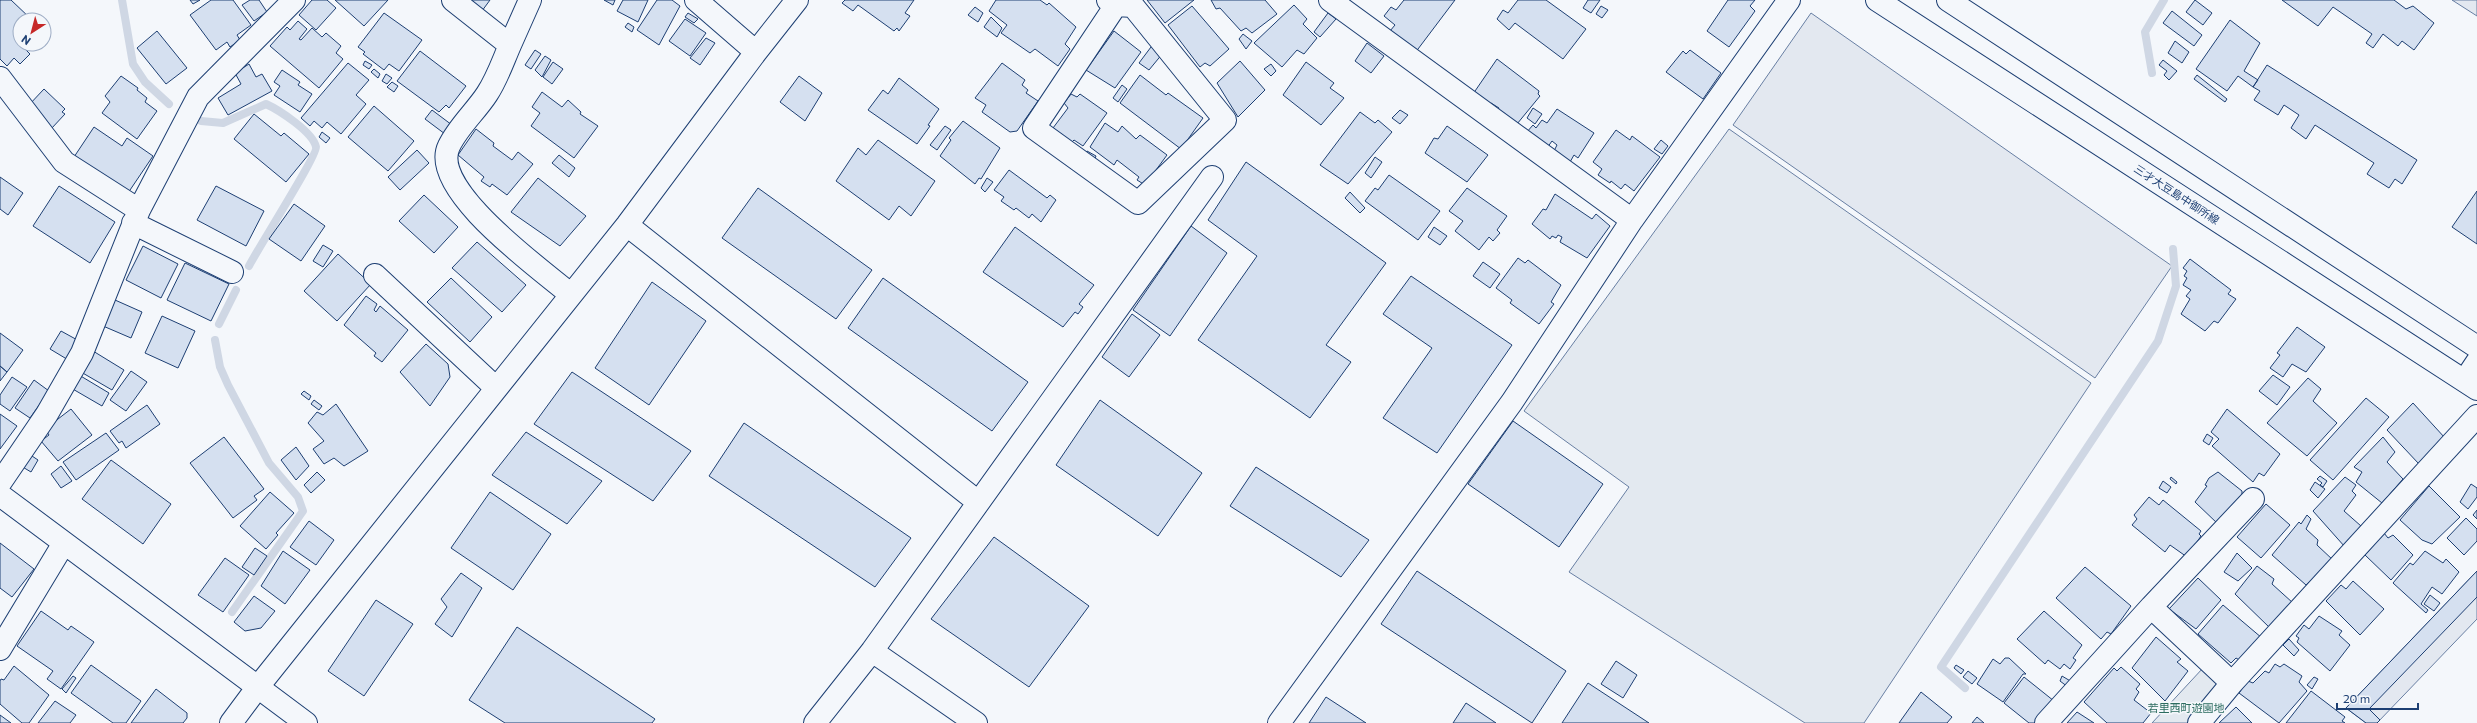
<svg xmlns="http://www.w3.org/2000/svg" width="2477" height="723" viewBox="0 0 2477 723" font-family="Commissioner,'Noto Sans JP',sans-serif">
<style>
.green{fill:#e3e9f0;stroke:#687fa3}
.parking{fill:#e3e8f0;stroke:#687fa3}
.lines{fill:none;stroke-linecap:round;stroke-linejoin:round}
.stream{stroke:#cfd7e4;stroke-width:8}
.building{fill:#d5e0f0;stroke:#1d3f73}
.minor-casing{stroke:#1d3f73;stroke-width:24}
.major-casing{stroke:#1d3f73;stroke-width:24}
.minor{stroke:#f4f7fb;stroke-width:22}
.major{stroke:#f4f7fb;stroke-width:22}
.labels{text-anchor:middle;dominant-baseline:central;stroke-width:3;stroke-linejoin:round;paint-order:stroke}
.street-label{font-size:11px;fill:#1d3f73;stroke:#f4f7fb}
.park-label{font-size:11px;fill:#2c6c60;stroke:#f4f7fb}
</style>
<rect width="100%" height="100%" fill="#f4f7fb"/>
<path class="green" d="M1729 129 2091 383 1864 723H1805L1569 572 1629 487 1524 411Z
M2203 668 2220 682 2191 723H2152Z"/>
<path class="parking" d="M2452 0H2477V16Z
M1811 13 2172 266 2095 378 1733 125Z
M2477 571V619L2377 723H2366L2346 708Z"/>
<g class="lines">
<path class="stream" d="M122 0 133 64 145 82 169 104
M2152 73 2145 32 2164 0
M201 121 223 123 266 104C279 110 313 132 316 147 318 154 257 250 249 266
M219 324 236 290
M215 340 220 367 228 385 269 463 298 497 303 511 232 612
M1965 688 1941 667 2158 341 2176 286 2173 249"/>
</g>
<path class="building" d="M0 0H11L31 19 20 20V44H28L24 48 30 54 20 64 14 58 7 66 0 59Z
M190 0H200L193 4Z
M211 0H233L251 25 237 35 240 40 230 47 227 42 216 50 190 15Z
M250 0H259L267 12 254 21 242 5Z
M312 0H327L336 8 316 30 299 15Z
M335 0H388L364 26Z
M459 0H490L479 15Z
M604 0H615L613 5Z
M623 0H648L638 22 617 11Z
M657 0H672L680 6 659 45 637 30Z
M845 0H914L905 13 910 16 899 31 897 28 894 31 858 5 853 11 842 3Z
M996 0H1040L1047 5 1049 3 1076 27 1065 44 1070 49 1058 66 1035 49 1030 53 1001 33 1007 25 989 11Z
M1147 0H1194L1165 23Z
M1211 0H1265L1277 14 1252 33 1246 28 1241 31 1220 8 1216 9Z
M1404 0H1455L1415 53 1390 31 1395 25 1384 16 1391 7 1396 10Z
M1518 0H1546L1586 29 1563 59 1515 23 1509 30 1497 19 1503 10 1508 13Z
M1588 0H1600L1591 13 1583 8Z
M1728 0H1755L1750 6 1755 11 1729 47 1707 31Z
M2195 0 2212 13 2203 25 2186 12Z
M2282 0H2394L2406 9 2413 6 2434 23 2414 50 2402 41 2398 46 2383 34 2373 48 2366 43 2372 34 2333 7 2318 26Z
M1294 5 1307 19 1303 24 1317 38 1304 54 1297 50 1282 67 1254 43Z
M1192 6 1229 49 1210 66 1205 63 1200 67 1168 25Z
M1601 6 1608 10 1602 18 1596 14Z
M975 7 983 13 978 22 968 15Z
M2172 11 2202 35 2194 46 2163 23Z
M384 13 422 40 399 71 389 64 384 70 363 54 365 52 358 47Z
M688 13 698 19 694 23 685 17Z
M1328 13 1336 19 1320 37 1314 32Z
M991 17 1002 28 997 37 984 27Z
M685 19 706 33 690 56 669 41Z
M2230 20 2260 43 2244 71 2258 80 2253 87 2238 76 2227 91 2196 69Z
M298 21 307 29 299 39 301 40 312 28 322 37 326 33 341 46 336 53 343 59 319 88 270 46 287 27 290 30Z
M628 23 634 27 632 32 625 27Z
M157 31 187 68 166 84 137 48Z
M1114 31 1141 52 1115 88 1086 70Z
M1243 34 1252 41 1246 49 1239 39Z
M706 38 715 43 700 65 690 58Z
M2175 41 2189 52 2182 63 2168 53Z
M1154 43 1163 53 1149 70 1139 63Z
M1367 43 1384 56 1371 73 1355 61Z
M535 50 541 54 531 69 525 65Z
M1690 50 1721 73 1703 99 1666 72 1683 51 1686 54Z
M420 51 466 86 449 108 446 105 439 112 397 81Z
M545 56 551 60 542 77 535 70Z
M1497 59 1539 91 1538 94 1540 96 1517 124 1498 110 1499 108 1491 103 1489 106 1473 94Z
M2163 60 2177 71 2169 80 2164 75 2167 71 2159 65Z
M365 61 372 65 369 69 363 65Z
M1240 61 1265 90 1238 117 1217 83Z
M553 62 563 69 552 84 543 77Z
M1306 62 1334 83 1330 88 1344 98 1321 125 1283 95Z
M348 63 369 80 356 95 366 104 341 134 327 122 322 128 314 121 310 126 301 118Z
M1002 63 1025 80 1022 85 1028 90 1026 93 1038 101 1017 131 1010 132 982 112 986 105 975 98Z
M249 64 256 77 262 74 272 91 228 115 218 98 241 84 235 73Z
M1271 64 1276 71 1271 76 1264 69Z
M2267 65 2417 160 2402 184 2395 179 2389 188 2367 174 2374 163 2315 125 2306 139 2291 128 2299 115 2284 105 2278 115 2254 100 2260 91 2253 87Z
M374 69 380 74 378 78 371 72Z
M282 70 300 82 298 85 312 94 300 112 274 95 280 86 274 82Z
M386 74 392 78 387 84 382 81Z
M1140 75 1166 95 1168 93 1203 118 1181 149 1120 103Z
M2197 75 2227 99 2225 102 2194 79Z
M121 76 138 88 137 90 147 98 145 102 157 111 137 139 102 113 110 102 105 96Z
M799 76 822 93 805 121 780 102Z
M899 78 939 109 928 125 930 126 917 144 868 110 883 90 888 94Z
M392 82 398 86 394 92 387 87Z
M1122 85 1127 89 1118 102 1113 98Z
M44 89 65 109 62 112 65 114 51 129 28 106Z
M542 92 562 107 568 100 581 112 580 114 598 126 574 158 531 126 540 113 532 107Z
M1071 94 1077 97 1080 94 1107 113 1083 146 1074 140 1072 142 1053 128 1068 108 1064 103Z
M374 106 414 141 388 171 348 137Z
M1533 108 1542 114 1535 124 1527 118Z
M1557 109 1594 133 1578 158 1574 155 1570 162 1553 153 1557 145 1552 141 1547 148 1526 133 1533 125 1536 128 1542 120 1547 123Z
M432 110 452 125 445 134 425 119Z
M1400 110 1408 115 1400 124 1392 118Z
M1360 112 1375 123 1378 120 1392 132 1348 184 1320 165Z
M254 114 281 136 284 133 309 154 286 182 234 139Z
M963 121 1000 148 981 179 979 178 975 184 940 156 951 140 949 138Z
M1105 123 1118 132 1122 126 1136 139 1140 135 1167 155 1145 185 1137 180 1139 177 1117 160 1114 165 1090 147Z
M945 126 951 130 937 150 930 145Z
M1447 126 1488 155 1467 182 1425 153 1434 138 1438 139Z
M94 127 122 146 127 138 153 156 128 193 74 157Z
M476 129 494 143 493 146 512 160 518 152 533 164 507 195 492 184 490 187 481 181 484 177 458 155Z
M1616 130 1630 140 1632 136 1660 157 1634 191 1625 184 1621 189 1611 181 1610 183 1598 175 1602 169 1593 162Z
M322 132 330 138 326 143 319 137Z
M878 140 935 181 911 216 899 206 889 220 836 181 858 148 866 155Z
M1661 140 1668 146 1662 154 1654 149Z
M417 150 429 163 400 190 388 177Z
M1087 151 1096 156 1094 161 1084 155Z
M559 155 575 168 569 177 552 163Z
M1375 157 1382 162 1371 178 1365 173Z
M1246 162 1386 263 1326 345 1351 362 1310 418 1198 340 1257 256 1208 220Z
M1009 170 1047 198 1050 195 1056 200 1041 222 1032 214 1029 218 1016 208 1014 210 1001 201 1004 197 994 190Z
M1389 175 1440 211 1418 240 1365 201 1375 188 1378 190Z
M0 177 23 193 8 215 0 209Z
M538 178 586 216 560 246 511 212Z
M987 178 993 182 985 192 981 188Z
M59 186 115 222 90 263 33 226Z
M216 186 264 211 246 246 197 220Z
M758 188 872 270 836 319 722 238Z
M1467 188 1507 216 1497 230 1500 233 1493 241 1489 237 1479 250 1455 231 1463 221 1449 211Z
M2477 191V244L2452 227Z
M1350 192 1365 208 1360 213 1345 198Z
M1555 194 1592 219 1596 214 1610 226 1587 258 1560 242 1562 237 1558 235 1556 238 1552 236 1550 239 1532 224 1543 209 1546 210Z
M424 195 458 227 434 253 399 221Z
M294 204 325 226 301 261 269 239Z
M1191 226 1227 253 1170 336 1133 310Z
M1015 227 1094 285 1079 304 1083 307 1078 314 1075 312 1063 327 983 272Z
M1434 227 1447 236 1440 245 1428 237Z
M477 242 526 285 502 312 452 268Z
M323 245 333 251 323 267 313 261Z
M143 246 178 264 161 298 126 280Z
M338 254 371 284 337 321 304 291Z
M1518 258 1525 263 1528 260 1561 285 1551 302 1554 304 1539 324 1510 303 1512 300 1496 288Z
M2190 259 2231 290 2228 294 2236 299 2218 323 2214 321 2205 331 2181 314 2190 299 2186 296 2191 290 2183 285 2187 278 2184 276 2187 271 2183 268Z
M1483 262 1500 274 1490 288 1473 276Z
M185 263 229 284 211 321 167 300Z
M1411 276 1512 345 1437 453 1383 418 1432 348 1383 314Z
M451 278 492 317 470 342 427 302Z
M883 278 1028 382 992 431 848 328Z
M652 282 706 321 649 405 595 368Z
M366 296 377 304 374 310 376 312 380 306 408 330 382 362 374 356 376 353 344 325Z
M115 300 142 312 131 338 103 326Z
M1132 314 1160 335 1129 377 1102 357Z
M162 316 195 331 178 368 145 353Z
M2297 327 2325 347 2306 372 2292 364 2283 377 2270 368 2280 355 2277 353Z
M61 331 81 342 70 361 50 349Z
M0 333 23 350 7 372 0 366Z
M426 344 448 364 450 377 430 406 400 372Z
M93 351 124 370 112 390 81 372Z
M0 366 7 372 0 381Z
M131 371 147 382 126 411 110 400Z
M572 372 691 451 653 501 534 424Z
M79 375 109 393 102 406 71 388Z
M2273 375 2290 387 2277 405 2259 391Z
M12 377 27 387 10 411 0 404V395Z
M2308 378 2321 389 2313 401 2337 423 2307 456 2267 423Z
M34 380 49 391 30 418 15 408Z
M304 391 311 396 309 400 301 394Z
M2366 398 2389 417 2333 480 2310 460Z
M314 400 322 406 319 410 311 404Z
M1100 400 1202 473 1158 536 1056 465Z
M2413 403 2445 438 2419 464 2387 430Z
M336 404 368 451 344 466 334 458 324 464 313 449 324 441 308 423 317 412 323 415Z
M147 405 160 424 126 448 122 441 119 443 110 431Z
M71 409 92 435 58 461 41 441 49 435 45 429Z
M2227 409 2280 454 2264 476 2259 473 2253 482 2212 446 2219 439 2211 432Z
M0 414 17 426 0 449Z
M1513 421 1603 484 1559 547 1468 484Z
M744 423 911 538 875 587 709 476Z
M526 432 602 481 567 524 492 475Z
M106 433 119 450 76 480 63 462Z
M2207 434 2213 438 2209 445 2203 441Z
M224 437 264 489 254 496 257 500 233 518 190 463Z
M2383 437 2395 452 2387 462 2403 479 2382 503 2356 482 2362 472 2354 467Z
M296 447 309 466 296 480 281 460Z
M29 454 38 460 31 472 21 466Z
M111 460 171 504 143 544 82 499Z
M61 466 72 481 61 488 51 474Z
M1256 467 1369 540 1341 577 1230 506Z
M317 472 325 480 311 493 304 485Z
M2218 472 2242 491V494L2218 524 2195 502 2207 486 2205 485 2209 478Z
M2320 476 2327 481 2323 487 2320 485 2322 483 2317 479Z
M2171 477 2177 482 2176 484 2170 479Z
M2345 477 2356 485 2352 491 2356 495 2344 511 2361 526 2345 547 2313 511Z
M2163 481 2171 487 2167 493 2159 488Z
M2315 482 2325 489 2318 498 2310 490Z
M2471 484 2477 488V497L2468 509 2460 502Z
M2429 486 2460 517 2432 544 2422 540 2400 520Z
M270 492 294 513 276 533 278 535 266 549 240 526Z
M490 492 551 534 513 590 451 548Z
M2149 497 2159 505 2163 500 2201 531 2199 534 2201 536 2187 557 2170 545 2165 552 2132 525 2137 519 2134 515Z
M2266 504 2290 525 2261 558 2237 537Z
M2477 510V519L2473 515Z
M2307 515 2311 519 2306 529 2318 540 2317 545 2334 561 2313 584 2309 582 2306 585 2272 555 2299 522 2301 524Z
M2466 518 2477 529V541L2464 555 2447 538Z
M309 521 334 540 316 565 290 547Z
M2384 533 2388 538 2393 535 2413 555 2391 580 2365 555Z
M994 537 1089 606 1029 687 931 619Z
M0 543 34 569 12 597 0 588Z
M255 548 267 556 254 575 242 567Z
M283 551 310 570 285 604 261 586Z
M2425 551 2443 563 2446 559 2459 572 2442 594 2432 587 2421 604 2428 610 2426 613 2393 583 2410 563 2413 565Z
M2237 553 2252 568 2238 581 2224 572Z
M225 558 249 575 223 612 198 595Z
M2257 566 2274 579 2272 584 2293 603 2270 628 2235 594Z
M2085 567 2131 606 2111 634 2107 632 2101 639 2056 598Z
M1417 571 1566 671 1532 723 1381 624Z
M2477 571V597L2369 709 2380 720 2377 723H2366L2346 708Z
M461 573 482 588 452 637 435 624 447 607 441 599Z
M2198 578 2221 600 2196 629 2169 609Z
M2353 581 2384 609 2360 635 2326 601 2341 585 2346 589Z
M2430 595 2440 603 2434 611 2424 604Z
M254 596 275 611 261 628 245 631 234 622Z
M376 600 413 624 364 696 328 671Z
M2223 605 2262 638 2241 661 2236 658 2231 663 2198 634Z
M41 611 68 630 71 626 94 642 61 689 47 679 53 671 17 646Z
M2044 611 2082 645 2073 658 2076 660 2070 669 2064 664 2060 669 2048 660 2045 664 2017 639Z
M2319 616 2342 631 2339 635 2350 645 2330 671 2297 642 2299 638 2296 636 2304 625 2309 629Z
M517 627 655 719 652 723H505L469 700Z
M2156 637 2181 659 2177 662 2188 671 2165 701 2132 668Z
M2289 639 2299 650 2294 656 2283 645Z
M2005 658H2009L2026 674H2023L2003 702 1977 684 1993 659 2000 664Z
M1616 661 1637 675 1623 698 1601 684Z
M2275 664 2280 667 2284 664 2302 676 2299 682 2307 691 2279 723 2239 693 2248 681 2253 683 2265 671 2269 673Z
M91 665 141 701 126 723H113L71 693Z
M1956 665 1964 670 1961 674 1954 668Z
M14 666 49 695 29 723H22L0 704V681L1 679 4 680Z
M2121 667 2140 684 2136 689 2139 692 2134 700 2151 713 2143 723H2107L2084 702 2114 668 2117 671Z
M1968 671 1977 678 1972 684 1963 677Z
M73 676 76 678 66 693 62 689Z
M2062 676 2072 682 2068 687 2060 681Z
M2024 677 2054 701 2035 723H2029L2004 703Z
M2314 677 2318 679 2312 689 2307 685Z
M1588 683 1649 723H1562Z
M156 689 187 713V718L183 723H131Z
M2311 691 2345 717 2342 721 2345 723H2286Z
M1921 692 1952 717 1947 723H1899Z
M1326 697 1366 723H1309Z
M55 701 76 715 70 723H38Z
M1466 703 1496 723H1453Z
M2236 707 2252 723H2219Z
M2077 712 2094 723H2067Z
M0 715 11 723H0Z
M1977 717 1984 723H1972Z"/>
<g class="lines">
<defs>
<path id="minor" d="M453 0 510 45 530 0
M696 0 756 52
M1108 0 1116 5 1133 6 1225 120 1138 203 1034 128 1116 5
M1330 0 1632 220
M510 45C503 61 497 79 487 94 476 111 458 127 449 146 428 189 541 269 570 294
M0 78 64 162 139 210
M133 223 232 272
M627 225 978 502
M375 275 496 388
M2465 380 2477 362
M0 483 47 414 82 353 139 210 198 97 294 0
M0 495 306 723
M2151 607 2253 499
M0 649 64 543
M872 651 976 723
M231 723 257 688 627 225 756 52 797 0
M815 723 872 651 1212 177
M1279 723 1512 402 1632 220 1789 0
M2046 723 2151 607 2232 683
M2199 723 2232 683 2477 416"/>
<path id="major" d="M1877 0 2477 389
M1948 0 2477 347"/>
</defs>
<use href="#minor" class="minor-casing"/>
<use href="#major" class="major-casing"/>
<use href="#minor" class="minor"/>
<use href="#major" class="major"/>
</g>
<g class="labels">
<g class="street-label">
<text transform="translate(2177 194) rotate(33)">三才大豆島中御所線</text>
</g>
<g class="park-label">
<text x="2186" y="707">若里西町遊園地</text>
</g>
</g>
<g transform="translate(32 32) rotate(216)"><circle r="19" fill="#f4f7fb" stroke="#9eadc5"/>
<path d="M0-3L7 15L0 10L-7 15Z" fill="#c62828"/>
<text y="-6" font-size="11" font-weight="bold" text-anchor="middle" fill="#1d3f73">N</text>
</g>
<path d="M2337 703v6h81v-6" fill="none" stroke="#1d3f73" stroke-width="2"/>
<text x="2343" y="703" font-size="12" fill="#1d3f73" stroke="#f4f7fb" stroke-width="3" paint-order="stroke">20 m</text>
</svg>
